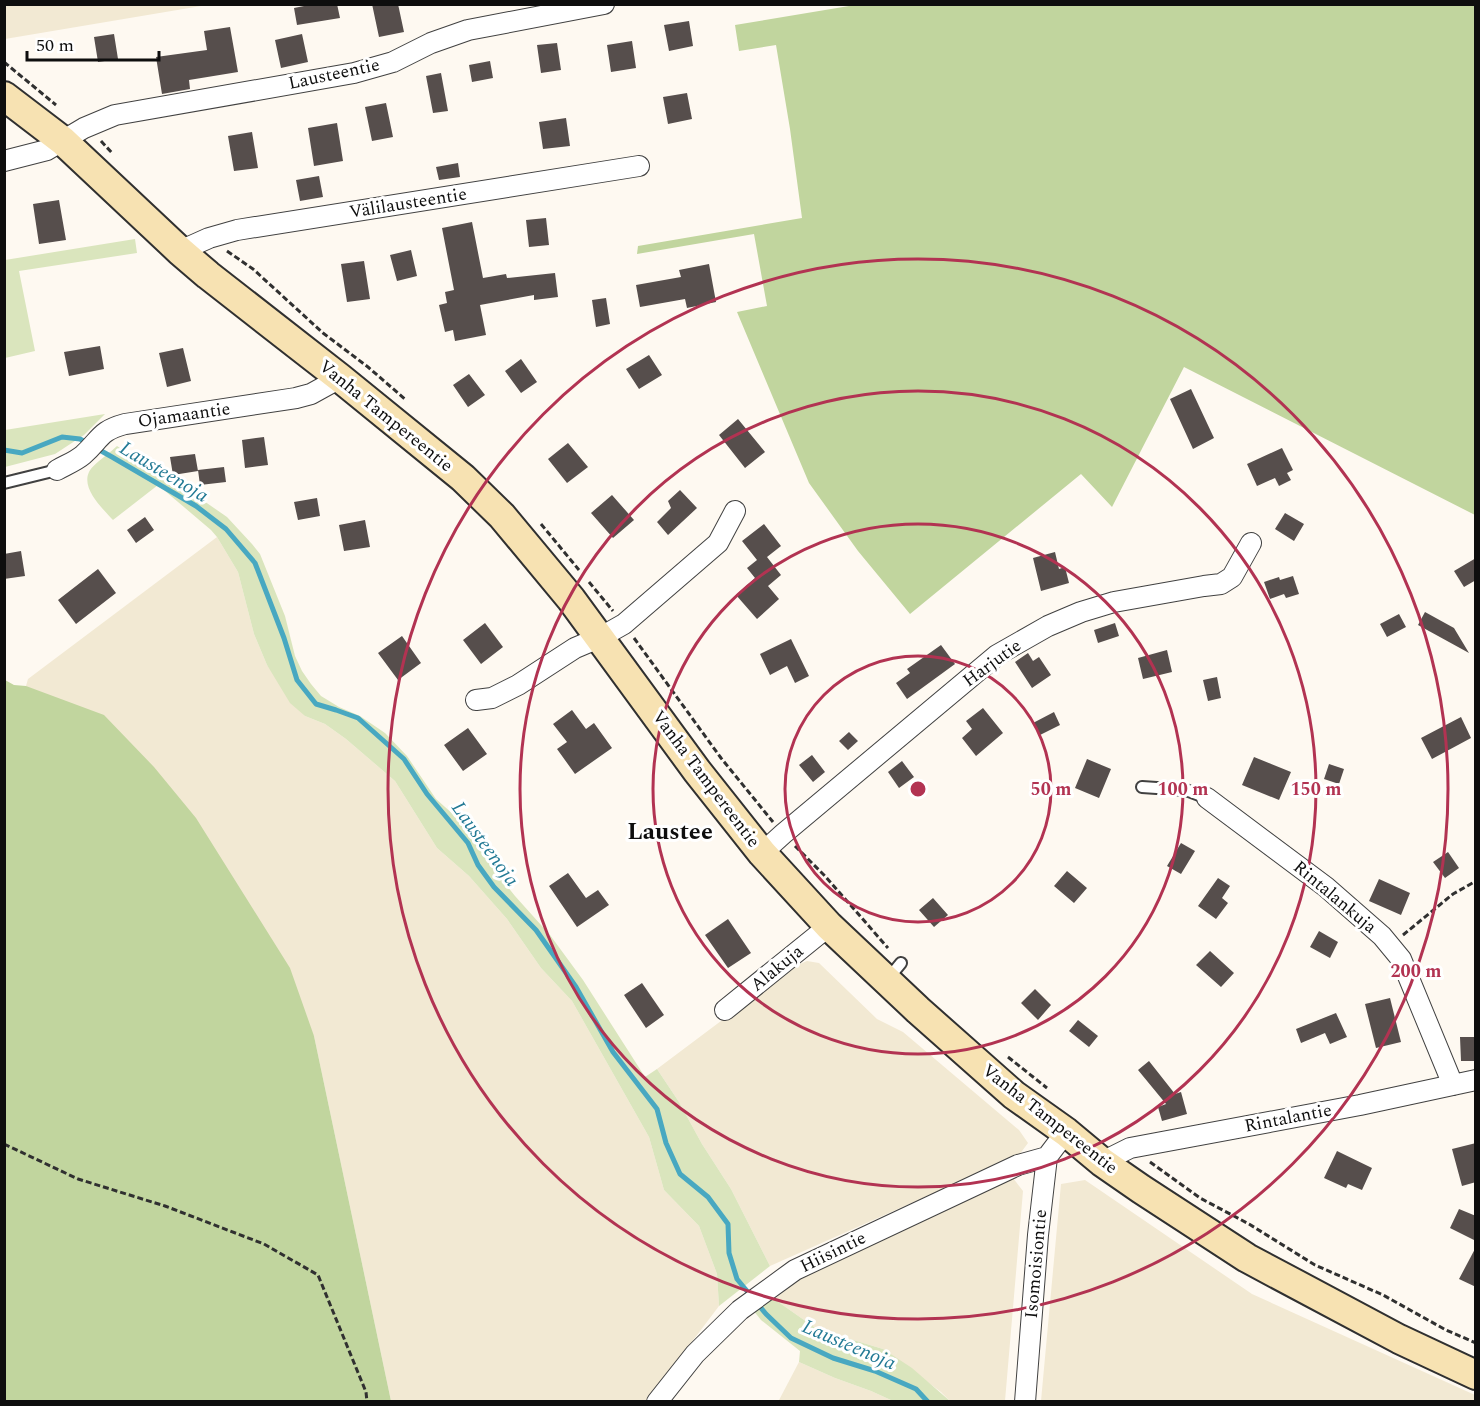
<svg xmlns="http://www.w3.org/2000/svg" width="1480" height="1406" viewBox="0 0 1480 1406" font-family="Spectral,serif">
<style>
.farmland{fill:#f2e9d3}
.green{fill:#dae5bd}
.forest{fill:#c1d59e}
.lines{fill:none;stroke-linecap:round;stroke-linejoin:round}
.stream{stroke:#48a8c1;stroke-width:5}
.building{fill:#564e4c}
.lane-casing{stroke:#414141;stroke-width:14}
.street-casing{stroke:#414141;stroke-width:22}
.secondary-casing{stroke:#303030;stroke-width:32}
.path{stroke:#303030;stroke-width:3;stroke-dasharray:6 3;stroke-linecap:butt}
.lane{stroke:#fff;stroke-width:10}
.street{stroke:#fff;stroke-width:20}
.secondary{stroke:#f7e2b2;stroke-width:28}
.ring{fill:none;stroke:#b23352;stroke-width:3}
.labels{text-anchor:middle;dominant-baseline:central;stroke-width:6;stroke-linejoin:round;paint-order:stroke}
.street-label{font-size:18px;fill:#0e0e0e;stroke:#fff}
.water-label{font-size:20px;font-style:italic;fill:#237a95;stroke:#fff}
.district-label{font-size:24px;font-weight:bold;fill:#0e0e0e;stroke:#fff}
.centre{fill:#b23352;stroke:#fff;stroke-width:3}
.ring-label{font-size:18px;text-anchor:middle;font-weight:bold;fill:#b23352;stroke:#fff;stroke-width:6;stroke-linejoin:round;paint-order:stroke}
</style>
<rect width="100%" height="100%" fill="#fef9f1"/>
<path class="farmland" d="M5 4H207V5L5 39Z
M217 537 238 572 254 634 267 665 305 716 325 724 346 739 395 781 437 848 469 876 507 919 541 968 572 1001 649 1137 664 1190 699 1226 717 1274 719 1306 647 1401H391L314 1036 26 686 28 679Z
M807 961 819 963 877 1019 903 1032 1019 1130 1028 1143 1019 1155 770 1266 731 1189 702 1144 679 1102 657 1069 793 967Z
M1013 1178 1023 1191 1005 1401H950L941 1392 883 1349 817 1329 774 1299 810 1272Z
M1085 1180 1252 1294 1475 1395V1401H1041L1061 1184Z
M799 1362 835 1378 871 1391 893 1401 778 1402Z"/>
<path class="green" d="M135 239 137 253 19 271 35 351 5 358V260Z
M105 414 84 435 55 454 5 467V430Z
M117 446 126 452 146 460 186 486 201 499 227 517 252 544 260 554 285 616 295 656 302 671 311 684 321 696 339 707 360 716 385 733 407 756 436 799 463 823 474 835 498 875 515 896 550 935 583 980 645 1077 657 1069 679 1102 702 1144 731 1189 770 1266 719 1306 717 1274 699 1226 664 1190 649 1137 572 1001 541 968 507 919 469 876 437 848 395 781 346 739 325 724 305 716 290 703 267 665 254 634 238 572 217 537 211 530 158 485 113 520C103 509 81 489 89 472 92 465 110 453 117 446Z
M774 1299 817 1329 883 1349 912 1368 950 1401H893L871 1391 835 1378 799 1362 800 1351 761 1320 753 1310Z"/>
<path class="forest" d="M861 4 1475 5V515L1184 367 1112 507 1081 474 910 614 858 551 809 483 737 312 767 306 754 234 637 254 638 246 802 218 790 129 776 45 739 51 735 25Z
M5 680 14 685 26 686 104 715 154 767 196 818 290 968 314 1036 391 1401H5Z"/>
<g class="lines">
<path class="stream" d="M4 450 22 453 62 437 80 439 112 457 196 506 226 529 255 563 284 638 297 680 316 704 336 710 358 718 404 759 427 794 468 843 478 865 494 887 536 930 576 987 613 1052 657 1109 666 1143 680 1174 708 1197 728 1224 729 1253 737 1279 766 1314 791 1338 833 1358 875 1371 916 1389 928 1402"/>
</g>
<path class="building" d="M314 4H337L340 18 297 25 294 8Z
M372 4H398L404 32 379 37Z
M689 21 693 46 669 51 664 25Z
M230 27 238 72 189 80 190 89 162 94 156 57 207 50 204 31Z
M114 34 118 59 98 62 94 37Z
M302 34 308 62 281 68 275 40Z
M632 41 636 68 611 72 607 45Z
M557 43 561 70 541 73 537 45Z
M490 61 493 78 472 82 469 65Z
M441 73 448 111 433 113 426 76Z
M687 93 692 119 668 124 663 97Z
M386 103 393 137 372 141 365 107Z
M566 118 570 146 543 149 539 122Z
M337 123 343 161 314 166 308 128Z
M252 132 258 168 234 171 228 136Z
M458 163 460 177 439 180 436 167Z
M319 176 323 197 300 201 296 180Z
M59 200 66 240 39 244 33 204Z
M546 218 549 245 529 247 526 220Z
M472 222 483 278 506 274 507 278 555 273 558 297 534 300V295L480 305 486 335 455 341 453 330 445 332 439 305 447 303 445 292 454 290 442 228Z
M411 250 417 276 397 281 390 255Z
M364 261 370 299 347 302 341 264Z
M709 264 716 302 687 308 685 299 640 307 636 285 681 277 679 270Z
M606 298 610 324 596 327 592 300Z
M100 346 104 369 69 376 64 352Z
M183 348 191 381 167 387 159 353Z
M649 355 662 375 639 389 626 369Z
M521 359 537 382 521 393 505 371Z
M469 374 485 395 468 407 453 385Z
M1191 389 1214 438 1193 449 1170 399Z
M738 419 765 452 745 468 719 435Z
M264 437 268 465 245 468 242 440Z
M568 443 588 467 567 483 548 459Z
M1282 448 1293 470 1287 473 1291 480 1279 486 1275 478 1257 486 1247 464Z
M195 454 198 471 173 475 170 457Z
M224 467 226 482 200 485 198 470Z
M680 490 697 508 668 535 657 522 671 508 668 501Z
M612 495 634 520 613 538 591 513Z
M317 498 320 516 298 520 294 502Z
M1285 513 1304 524 1294 541 1275 529Z
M145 517 154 530 136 543 127 530Z
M365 520 370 547 344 551 339 525Z
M764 524 781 546 767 557 781 575 768 586 779 599 757 619 736 595 755 578 747 568 757 560 742 541Z
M21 551 25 576 4 579V554Z
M1055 552 1059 569 1065 567 1069 583 1041 591 1033 558Z
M1476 558V580L1464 587 1454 571Z
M98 569 116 593 76 624 58 600Z
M1293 576 1299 594 1286 598 1284 594 1270 599 1264 582 1279 577 1280 580Z
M1425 612 1454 628 1469 653 1418 625Z
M1399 614 1406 627 1387 637 1380 624Z
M485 623 503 647 481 664 463 640Z
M1115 623 1119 636 1098 643 1094 630Z
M402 636 421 663 398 680 378 653Z
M791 639 809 676 795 683 787 666 770 675 760 654Z
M941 645 955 664 907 699 896 683 910 673 907 669Z
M1167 650 1172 672 1143 679 1138 658Z
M1028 653 1033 661 1039 657 1051 675 1032 688 1015 662Z
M1217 677 1221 698 1208 701 1203 680Z
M983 708 1003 733 976 756 962 738 972 729 966 721Z
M572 710 586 729 594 723 612 748 575 774 557 749 567 742 553 724Z
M1054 712 1060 725 1040 735 1033 723Z
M1461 717 1471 738 1432 759 1421 738Z
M468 728 487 754 463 771 444 745Z
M849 732 858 741 848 750 839 741Z
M812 755 825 772 813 782 799 765Z
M1254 757 1291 772 1279 800 1242 785Z
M1087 759 1111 769 1099 798 1075 788Z
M902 761 914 777 899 788 888 772Z
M1329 764 1344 769 1339 784 1324 779Z
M1181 843 1195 851 1181 874 1167 866Z
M1448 852 1459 868 1445 878 1433 862Z
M1067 871 1087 888 1074 903 1054 886Z
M568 873 586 898 598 890 609 905 577 927 549 886Z
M1218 878 1230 886 1222 898 1228 903 1216 919 1198 906Z
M1379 879 1410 893 1401 915 1369 901Z
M933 898 948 915 934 927 919 910Z
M728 919 751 953 728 968 705 935Z
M1319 931 1338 942 1330 958 1310 947Z
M1210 951 1234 973 1221 987 1196 965Z
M642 983 664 1015 646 1028 624 995Z
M1035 989 1051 1005 1038 1020 1021 1003Z
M1390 998 1401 1042 1376 1048 1365 1004Z
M1336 1013 1347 1037 1330 1044 1325 1033 1301 1043 1296 1029Z
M1078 1020 1098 1036 1089 1047 1069 1031Z
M1460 1037H1476V1061H1461Z
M1149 1061 1175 1094 1181 1092 1187 1114 1162 1121 1158 1107 1166 1104 1138 1070Z
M1476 1143V1182L1462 1186 1452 1149Z
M1337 1151 1372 1168 1362 1190 1348 1184 1346 1188 1324 1178Z
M1459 1209 1476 1216V1241L1450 1228Z
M1476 1247V1287L1459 1279Z"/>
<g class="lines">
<defs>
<path id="lane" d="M4 483 57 470
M1142 787 1186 790 1207 798
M887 980 901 963"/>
<path id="street" d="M4 161 47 150 84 128 115 115 354 73 393 62 431 43 468 30 604 4
M180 251 209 238 237 230 639 166
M57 470C66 465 76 461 83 455 101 439 99 431 125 424L296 398 311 394 340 378
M476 700 492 698 518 685 575 648 601 637 624 624 718 543 735 511
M1207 798 1326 887 1382 936 1401 959 1453 1085
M762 853 783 834 997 655 1048 626 1081 612 1114 602 1204 586 1221 584 1232 577 1251 543
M725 1010 829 926
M1102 1162 1130 1148 1360 1105 1476 1080
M657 1402 695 1354 740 1310 795 1270 1018 1165 1047 1157
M1025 1402 1038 1235 1047 1157 1066 1132"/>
<path id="secondary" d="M4 96 63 141 180 251 208 275 340 378 463 478 502 516 571 599 697 771 762 853 829 926 918 1010 1014 1095 1066 1132 1102 1162 1141 1189 1247 1258 1399 1339 1476 1375"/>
</defs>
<use href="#lane" class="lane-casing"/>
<use href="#street" class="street-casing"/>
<use href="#secondary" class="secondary-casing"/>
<path class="path" d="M4 62 56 105
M101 141 113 154
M227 251 253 269 323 333 368 367 406 400
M541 524 579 570
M589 582 613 611
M634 638 721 758 773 822
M795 846 825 876 888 948
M1403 935 1453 894 1476 881
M1008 1057 1047 1088
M4 1144 78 1179 165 1206 264 1244 318 1275 366 1392 367 1402
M1150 1162 1200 1198 1249 1224 1315 1265 1383 1295 1446 1330 1476 1343"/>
<use href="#lane" class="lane"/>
<use href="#street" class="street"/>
<use href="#secondary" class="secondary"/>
</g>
<g class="ring">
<circle cx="918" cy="789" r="133"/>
<circle cx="918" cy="789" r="265"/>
<circle cx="918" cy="789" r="398"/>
<circle cx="918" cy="789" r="530"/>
</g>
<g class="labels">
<g class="street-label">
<text transform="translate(334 74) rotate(-12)">Lausteentie</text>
<text transform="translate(408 203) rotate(-9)">Välilausteentie</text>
<text transform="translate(184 415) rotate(-8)">Ojamaantie</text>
<text transform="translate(386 416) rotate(39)">Vanha Tampereentie</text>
<text transform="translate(992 663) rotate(-36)">Harjutie</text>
<text transform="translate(706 779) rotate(53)">Vanha Tampereentie</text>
<text transform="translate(1335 897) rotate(40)">Rintalankuja</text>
<text transform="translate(777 968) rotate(-39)">Alakuja</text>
<text transform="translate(1288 1118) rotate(-11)">Rintalantie</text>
<text transform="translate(1050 1119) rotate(38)">Vanha Tampereentie</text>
<text transform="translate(833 1252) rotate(-26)">Hiisintie</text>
<text transform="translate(1036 1264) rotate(-85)">Isomoisiontie</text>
</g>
<g class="water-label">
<text transform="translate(164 472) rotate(31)">Lausteenoja</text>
<text transform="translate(485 844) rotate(54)">Lausteenoja</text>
<text transform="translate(849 1345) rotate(23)">Lausteenoja</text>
</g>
<g class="district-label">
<text x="670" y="832">Laustee</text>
</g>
</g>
<circle cx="918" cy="789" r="9" class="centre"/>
<g class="ring-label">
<text x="1051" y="795">50 m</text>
<text x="1183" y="795">100 m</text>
<text x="1316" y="795">150 m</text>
<text x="1416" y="977">200 m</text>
</g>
<rect width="1480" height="1406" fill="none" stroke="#0e0e0e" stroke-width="12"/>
<path d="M27 51v9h132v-9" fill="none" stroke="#0e0e0e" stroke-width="3"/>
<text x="36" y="51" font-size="18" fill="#0e0e0e" stroke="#ffffff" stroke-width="4.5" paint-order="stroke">50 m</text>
</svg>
